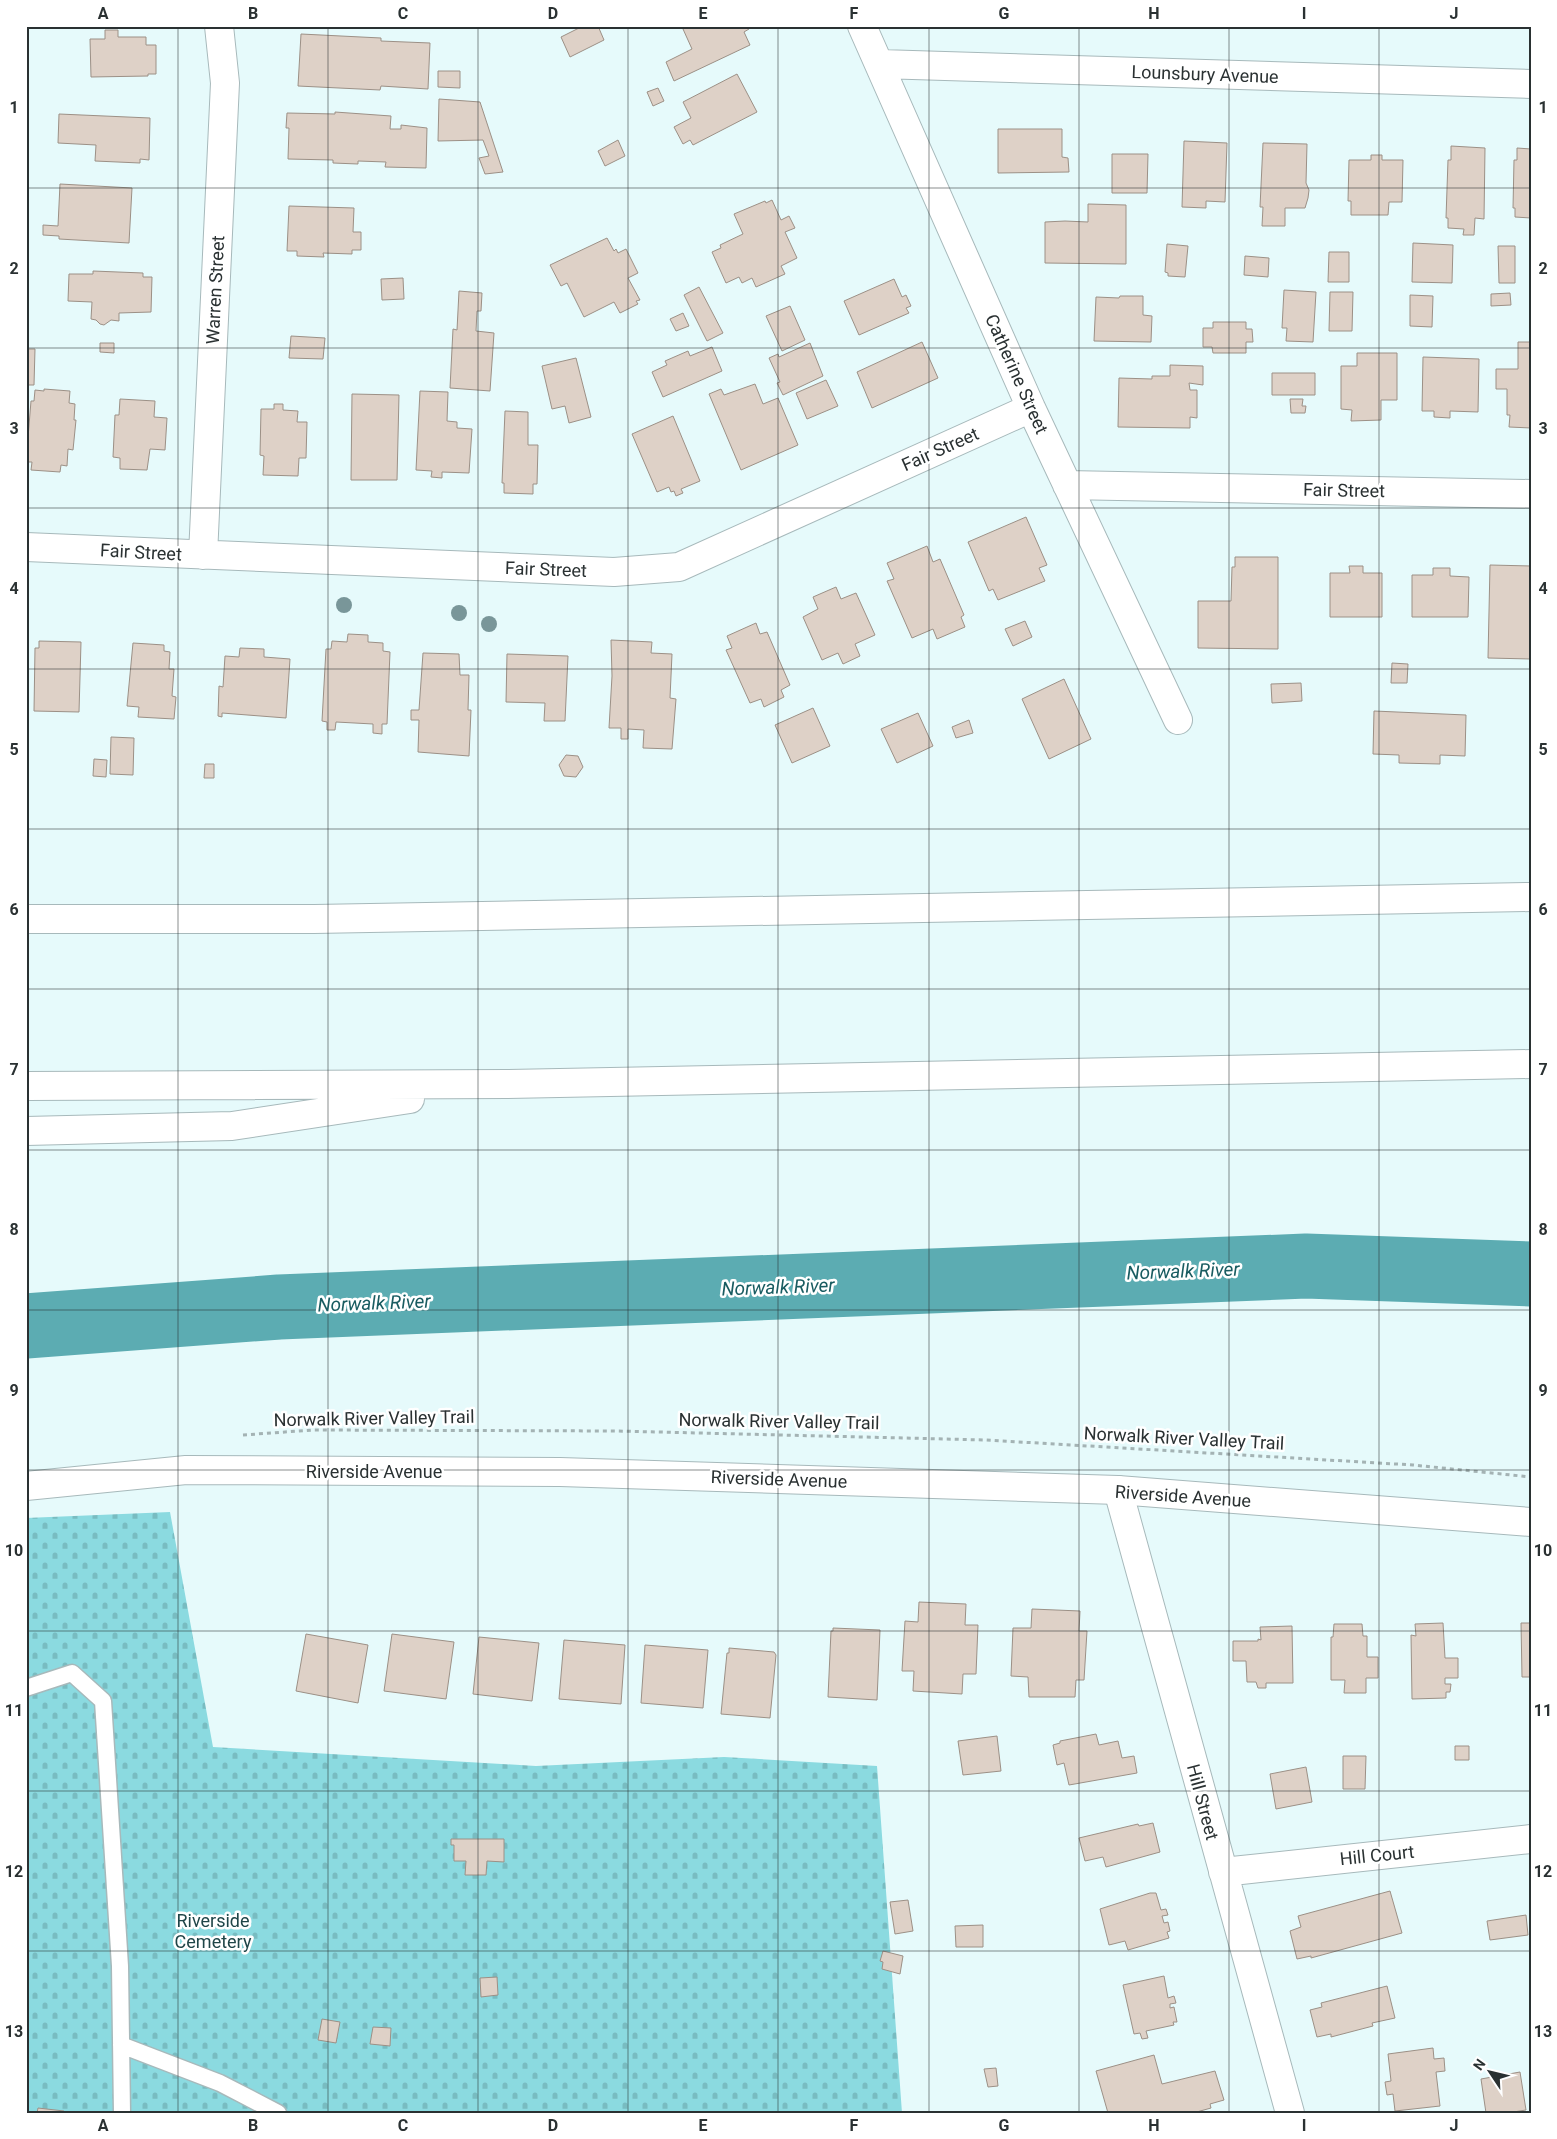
<svg xmlns="http://www.w3.org/2000/svg" width="1557" height="2139" viewBox="0 0 1557 2139" font-family="Roboto,sans-serif">
<style>
.cemetery{fill:url(#cemetery-stones)}
.lines{fill:none;stroke-linecap:round;stroke-linejoin:round}
.river{stroke:#5cacb2;stroke-width:65}
.building{fill:#ded1c7;stroke:#9c9086}
.service-casing{stroke:#a7b9bb;stroke-width:19}
.minor-casing{stroke:#a7b9bb;stroke-width:30}
.secondary-casing{stroke:#a7b9bb;stroke-width:30}
.motorway-casing{stroke:#a7b9bb;stroke-width:30}
.path{stroke:#a4b3b4;stroke-width:3;stroke-dasharray:4 4;stroke-linecap:butt}
.service{stroke:#fff;stroke-width:16}
.minor{stroke:#fff;stroke-width:28}
.secondary{stroke:#fff;stroke-width:28}
.motorway{stroke:#fff;stroke-width:28}
.tree{fill:#799699}
.grid{fill:none;stroke:#2a3132;stroke-width:1;stroke-opacity:0.55}
.labels{text-anchor:middle;dominant-baseline:central;stroke-width:5;stroke-linejoin:round;paint-order:stroke}
.street-label{font-size:18px;fill:#2a3132;stroke:#fff}
.park-label{font-size:18px;fill:#1f4548;stroke:#fff}
.water-label{font-size:19px;font-style:italic;fill:#195c61;stroke:#fff}
.neatline{fill:none;stroke:#2a3132;stroke-width:2}
.grid-label{font-size:16px;text-anchor:middle;font-weight:bold;fill:#2a3132}
</style>
<defs>
<pattern id="cemetery-stones" width="16" height="16" patternUnits="userSpaceOnUse" patternTransform="scale(1.25)"><rect width="16" height="16" fill="#8bdae0"/><path d="M2 7V4a2 2 0 0 1 4 0v3zM10 15v-3a2 2 0 0 1 4 0v3z" fill="#78bcc1"/></pattern>
</defs>
<rect width="100%" height="100%" fill="#e6fafb"/>
<path class="cemetery" d="M170 1512 213 1747 536 1766 724 1757 877 1766 902 2113H26V1518Z"/>
<g class="lines">
<path class="river" d="M26 1326 279 1307 1306 1266 1531 1274"/>
</g>
<path class="building" d="M583 26H598L604 40 570 57 561 37Z
M688 26H748L749 29 744 32 750 45 674 81 666 62 692 49 683 29Z
M105 30H118V37H146V45H156V74H148V76L91 77 90 39H105Z
M301 34 381 38V41L430 43 428 89 381 86 380 90 298 86Z
M438 71H460V88L438 87Z
M737 74 757 112 693 145 690 140 683 144 674 127 691 118 683 102Z
M658 88 664 101 653 106 647 92Z
M439 99 480 102 503 172 485 174 479 158 489 156 483 140 438 141Z
M335 112 391 116 390 129H401V125L427 128 426 168 385 167 386 162 358 161V164L333 163V160L288 159 289 128H286L287 113 335 114Z
M59 114 150 118 149 160 140 159V163L95 161 96 145 58 143Z
M998 129H1062V157L1068 158 1069 172 998 173Z
M618 140 625 156 605 166 598 151Z
M1184 141 1227 143 1225 202 1206 201V208L1182 207Z
M1263 143 1307 144 1306 183 1309 190 1308 198 1305 208H1285V226H1262L1263 207H1260Z
M1451 146 1485 148 1484 219 1475 218 1474 235H1463L1464 229 1448 228V218H1446L1448 160H1451Z
M1517 148 1531 149V218L1515 217V208H1513L1514 160H1517Z
M1112 154H1148L1147 193H1112Z
M1371 155H1382V160H1403L1402 202H1389L1388 215H1351V201H1348L1349 160H1371Z
M60 184 132 188 129 243 59 239V236L43 235V225L58 226Z
M772 200 781 220 789 216 795 228 785 232 797 258 781 266 785 274 756 287 752 278 742 283 739 277 726 283 712 252 721 248 720 245 743 234 734 214 765 201 766 203Z
M1088 204 1126 205V264L1045 263V222L1065 221 1088 222Z
M289 206 354 208 353 232H361V250H352V254L323 253 324 257 297 256V251H287Z
M607 238 614 251 616 249 618 253 626 249 638 273 628 278 640 300 636 301 638 304 620 313 614 302 584 317 567 283 561 286 550 265Z
M1413 243 1453 245 1452 283 1412 282Z
M1167 244 1188 246 1185 277 1168 276V273L1165 272Z
M1498 246H1515V283H1499Z
M1329 252H1349V282H1328Z
M1245 256 1269 258 1268 277 1244 275Z
M93 271 143 273V277H152L151 312 119 313V321L111 320 104 325 100 324 96 320 91 319 92 302 68 301 69 274H93Z
M403 278 404 299 382 300 381 279Z
M894 279 902 297 906 295 911 306 906 308 909 313 859 335 844 301Z
M699 287 723 333 707 341 684 295Z
M1284 290 1316 292 1313 342 1286 341 1287 328H1282Z
M459 291 482 293 481 311H477L476 331 494 333 490 391 450 388 453 329 457 330Z
M1330 292H1353L1352 331H1329Z
M1510 293 1511 305 1491 306V294Z
M1410 295 1433 296 1432 327 1410 326Z
M1120 296H1143V315L1152 316 1151 342 1094 341 1096 297 1119 298Z
M790 306 805 340 782 351 766 316Z
M683 313 689 326 676 331 670 319Z
M1213 322H1246V329H1252L1253 342H1246V353H1213L1212 347H1203V328H1213Z
M291 336 325 338 323 359 289 358Z
M922 342 938 378 872 408 857 372Z
M1518 342H1531V428L1509 427 1510 415H1507V389H1496V369H1518Z
M100 343H114V353L100 352Z
M810 343 823 376 783 395 777 383 780 382 769 358 778 354 779 357Z
M712 347 722 371 663 397 652 372 667 365 665 361 688 351 690 356Z
M26 349H35L34 385H26Z
M1357 353H1397V400H1381V420L1351 421 1352 410 1341 409V366H1357Z
M1423 357 1479 359 1478 412 1450 411V418L1434 417V411H1422Z
M576 358 591 417 569 423 565 406 552 409 542 366Z
M1170 365 1203 366V385L1189 383 1190 390H1197V418L1190 417V428L1118 427 1119 378 1152 379V376H1170Z
M1272 373H1315V395H1272Z
M826 380 838 406 807 419 796 393Z
M755 384 763 404 778 398 798 445 741 470 709 394 721 389 724 395Z
M44 389 70 391 69 403 75 404 74 420H76L73 450 68 449 67 466 61 465 60 472 31 470 32 462H26L31 401H34L35 390 44 391Z
M420 391 448 392 447 421 457 422V428L472 429 469 473 442 472V478L431 477 432 471 416 470Z
M352 394 399 395 397 480H351Z
M120 399 155 401 154 417 167 418 165 450 150 449 147 470 120 469V458L113 457 115 415H119Z
M1290 399H1303L1302 406H1306L1305 413H1291Z
M274 404H283V410L298 411 297 422H307L306 458H299L298 476 263 475 264 456 260 455 261 409H274Z
M505 411 528 412V445H538L537 484H533V494L504 493V483H502Z
M673 416 700 481 681 489 683 493 676 496 674 491 671 492 669 487 657 492 632 434Z
M1026 517 1047 565 1039 568 1045 581 998 600 993 589 989 591 968 542Z
M927 546 933 562 940 559 964 615 961 617 965 627 937 639 933 629 912 638 887 581 894 579 887 563Z
M1235 557H1278V649L1198 648V601H1231L1232 567H1235Z
M1490 565 1531 566V659L1488 658Z
M1349 566H1363V573H1382V617H1330V573H1350Z
M1433 568H1450V576L1469 577 1468 617H1412V575H1433Z
M836 587 841 599 856 593 875 635 855 644 860 656 843 664 838 653 822 660 803 617 818 609 813 597Z
M1025 621 1032 637 1013 646 1005 629Z
M756 623 760 634 767 632 790 685 781 690 784 697 764 707 761 699 750 703 726 650 732 648 727 636Z
M348 634 368 635V642L383 643V651L390 652 387 724H382V734L373 733V724L336 722 335 730H327V722L322 721 326 649H331L332 641 347 642Z
M611 640 652 642 651 653 672 654 670 698 676 699 672 749 643 748 644 730 628 729V739H621V728H609L612 676Z
M39 641 81 642 79 712 34 711 35 648H39Z
M133 643 164 645V651L170 652 169 669H174L172 696 176 697 174 719 138 717 139 707 127 706Z
M240 648 264 649V657L290 659 286 718 222 713V717L218 716 219 686 223 687 225 656 239 657Z
M423 653 459 654 460 675H469L468 710H471L469 756 418 752 419 720H411V710H419Z
M507 654 568 656 565 721H544L545 703 506 702Z
M1392 663 1408 664 1407 683H1391Z
M1064 679 1091 739 1049 759 1022 699Z
M1301 683 1302 701 1272 703 1271 684Z
M813 708 830 746 792 763 775 725Z
M1374 711 1466 715 1465 756 1440 755V764L1399 763V755L1373 754Z
M918 713 933 746 897 763 881 729Z
M969 720 973 733 956 738 952 727Z
M111 737 134 738 133 775 110 774Z
M566 755 578 756 583 767 576 777 564 776 559 765Z
M94 759 107 760 106 777 93 776Z
M205 764H214V778H204Z
M919 1602 966 1604 965 1625H978L976 1674H963L962 1694 913 1691 914 1671H902L905 1621 918 1622Z
M1032 1609 1080 1611 1079 1631H1087L1084 1680H1076L1075 1697H1029L1028 1677 1011 1676 1013 1628H1031Z
M1443 1623 1445 1658H1458V1678H1445V1684H1451L1450 1692H1446V1698L1412 1699 1411 1635 1416 1636 1415 1624Z
M1521 1623H1531V1677H1522Z
M1334 1624H1362L1363 1636H1367V1657H1378V1678H1366V1693H1344L1345 1680H1331V1637H1333Z
M1292 1626 1293 1683H1266V1688H1258L1256 1682H1247L1246 1661H1233V1641H1258V1639L1261 1640 1260 1627Z
M833 1628 880 1630 877 1700 828 1697 831 1631H833Z
M306 1634 368 1645 358 1703 296 1691Z
M392 1634 454 1642 446 1699 384 1691Z
M479 1637 539 1643 532 1701 473 1694Z
M564 1640 625 1645 621 1704 559 1699Z
M645 1645 708 1650 703 1708 641 1703Z
M729 1648 774 1652 776 1655 770 1718 721 1714 727 1653H729Z
M1096 1734 1099 1745 1118 1741 1122 1758 1134 1756 1137 1773 1069 1785 1064 1763 1057 1765 1053 1745 1060 1743V1741Z
M997 1736 1001 1771 963 1775 958 1741Z
M1455 1746H1469V1760H1455Z
M1343 1756H1366L1365 1789H1343Z
M1306 1767 1312 1802 1276 1809 1270 1774Z
M1153 1823 1160 1852 1106 1867 1103 1857 1085 1861 1079 1838 1138 1824 1139 1826Z
M451 1839H504V1862L487 1861 486 1875H465L466 1861H454V1845H451Z
M1390 1891 1402 1933 1311 1958V1956L1297 1959 1290 1931 1301 1927 1298 1916Z
M1150 1893H1156L1161 1910 1166 1909 1168 1915 1162 1916 1164 1923 1168 1922 1170 1931 1167 1932 1169 1938 1128 1950 1125 1941 1109 1945 1100 1909Z
M908 1900 913 1931 895 1934 890 1902Z
M1526 1915 1528 1935 1490 1940 1487 1921Z
M983 1925V1947H956L955 1926Z
M883 1951 903 1956 900 1974 882 1969 883 1962 880 1961Z
M1164 1976 1168 1998 1174 1996 1176 2003 1170 2004V2008L1174 2007 1177 2022H1173L1174 2025 1146 2031 1148 2038 1142 2039 1140 2033 1134 2034 1123 1985Z
M497 1977 498 1995 481 1997 480 1978Z
M1387 1986 1395 2018 1372 2023 1373 2026 1331 2037V2034L1317 2037 1310 2010 1322 2007 1321 2003Z
M322 2019 340 2022 336 2043 318 2040Z
M373 2027 391 2028 390 2046 370 2044Z
M1433 2048 1434 2059 1444 2058 1445 2071 1436 2072 1440 2106 1395 2111 1393 2094 1387 2095 1385 2082 1391 2081 1388 2054Z
M1154 2055 1162 2084 1215 2071 1224 2100 1210 2104 1211 2108 1193 2113H1108L1096 2071Z
M996 2068 998 2086 988 2087 984 2069Z
M1520 2072 1526 2110 1507 2113H1486L1481 2079Z
M38 2108 64 2111V2113H37Z"/>
<g class="lines">
<defs>
<path id="service" d="M26 1688 72 1673 103 1701 120 1966 122 2113
M121 2045 220 2083 278 2113"/>
<path id="minor" d="M862 26 1031 408 1178 720
M880 64 1531 84
M1067 485 1531 494
M26 547 614 572 679 567 1031 408
M203 555 225 83 219 26
M1118 1490 1290 2113
M1223 1872 1531 1839"/>
<path id="secondary" d="M26 1486 186 1470 560 1472 1118 1490 1531 1522"/>
<path id="motorway" d="M26 919H314L1531 897
M26 1086 508 1084 1531 1064
M26 1131 232 1126 410 1099"/>
</defs>
<use href="#service" class="service-casing"/>
<use href="#minor" class="minor-casing"/>
<use href="#secondary" class="secondary-casing"/>
<use href="#motorway" class="motorway-casing"/>
<path class="path" d="M243 1435 313 1430 617 1431 986 1440 1413 1465 1531 1477"/>
<use href="#service" class="service"/>
<use href="#minor" class="minor"/>
<use href="#secondary" class="secondary"/>
<use href="#motorway" class="motorway"/>
</g>
<g class="tree">
<circle cx="344" cy="605" r="8"/>
<circle cx="459" cy="613" r="8"/>
<circle cx="489" cy="624" r="8"/>
</g>
<path class="grid" d="M178 26V2113M328 26V2113M478 26V2113M628 26V2113M778 26V2113M929 26V2113M1079 26V2113M1229 26V2113M1379 26V2113M26 188H1531M26 348H1531M26 508H1531M26 669H1531M26 829H1531M26 989H1531M26 1150H1531M26 1310H1531M26 1470H1531M26 1631H1531M26 1791H1531M26 1951H1531"/>
<g class="labels">
<g class="street-label">
<text transform="translate(1205 74) rotate(2)">Lounsbury Avenue</text>
<text transform="translate(215 290) rotate(-87)">Warren Street</text>
<text transform="translate(1017 374) rotate(66)">Catherine Street</text>
<text transform="translate(940 449) rotate(-24)">Fair Street</text>
<text transform="translate(1344 490) rotate(1)">Fair Street</text>
<text transform="translate(141 552) rotate(3)">Fair Street</text>
<text transform="translate(546 569) rotate(2)">Fair Street</text>
<text transform="translate(374 1418) rotate(-1)">Norwalk River Valley Trail</text>
<text transform="translate(779 1421) rotate(1)">Norwalk River Valley Trail</text>
<text transform="translate(1184 1438) rotate(3)">Norwalk River Valley Trail</text>
<text x="374" y="1471">Riverside Avenue</text>
<text transform="translate(779 1479) rotate(2)">Riverside Avenue</text>
<text transform="translate(1183 1496) rotate(4)">Riverside Avenue</text>
<text transform="translate(1203 1802) rotate(75)">Hill Street</text>
<text transform="translate(1377 1855) rotate(-6)">Hill Court</text>
</g>
<g class="park-label">
<text x="213" y="1920">Riverside<tspan x="213" dy="21">Cemetery</tspan></text>
</g>
<g class="water-label">
<text transform="translate(1183 1271) rotate(-2)">Norwalk River</text>
<text transform="translate(778 1287) rotate(-2)">Norwalk River</text>
<text transform="translate(374 1303) rotate(-2)">Norwalk River</text>
</g>
</g>
<rect width="1557" height="2139" fill="none" stroke="#ffffff" stroke-width="55"/>
<g transform="translate(1490 2072) rotate(305)" stroke="#ffffff" stroke-width="4" paint-order="stroke">
<path d="M0-4L9 19L0 12L-9 19Z" fill="#2a3132"/>
<text y="-8" font-size="14" font-weight="bold" text-anchor="middle" fill="#2a3132">N</text>
</g>
<rect x="28" y="28" width="1502" height="2084" class="neatline"/>
<g class="grid-label">
<text x="103" y="19">A</text>
<text x="253" y="19">B</text>
<text x="403" y="19">C</text>
<text x="553" y="19">D</text>
<text x="703" y="19">E</text>
<text x="854" y="19">F</text>
<text x="1004" y="19">G</text>
<text x="1154" y="19">H</text>
<text x="1304" y="19">I</text>
<text x="1454" y="19">J</text>
<text x="14" y="113">1</text>
<text x="1543" y="113">1</text>
<text x="14" y="274">2</text>
<text x="1543" y="274">2</text>
<text x="14" y="434">3</text>
<text x="1543" y="434">3</text>
<text x="14" y="594">4</text>
<text x="1543" y="594">4</text>
<text x="14" y="755">5</text>
<text x="1543" y="755">5</text>
<text x="14" y="915">6</text>
<text x="1543" y="915">6</text>
<text x="14" y="1075">7</text>
<text x="1543" y="1075">7</text>
<text x="14" y="1235">8</text>
<text x="1543" y="1235">8</text>
<text x="14" y="1396">9</text>
<text x="1543" y="1396">9</text>
<text x="14" y="1556">10</text>
<text x="1543" y="1556">10</text>
<text x="14" y="1716">11</text>
<text x="1543" y="1716">11</text>
<text x="14" y="1877">12</text>
<text x="1543" y="1877">12</text>
<text x="14" y="2037">13</text>
<text x="1543" y="2037">13</text>
<text x="103" y="2131">A</text>
<text x="253" y="2131">B</text>
<text x="403" y="2131">C</text>
<text x="553" y="2131">D</text>
<text x="703" y="2131">E</text>
<text x="854" y="2131">F</text>
<text x="1004" y="2131">G</text>
<text x="1154" y="2131">H</text>
<text x="1304" y="2131">I</text>
<text x="1454" y="2131">J</text>
</g>
</svg>
